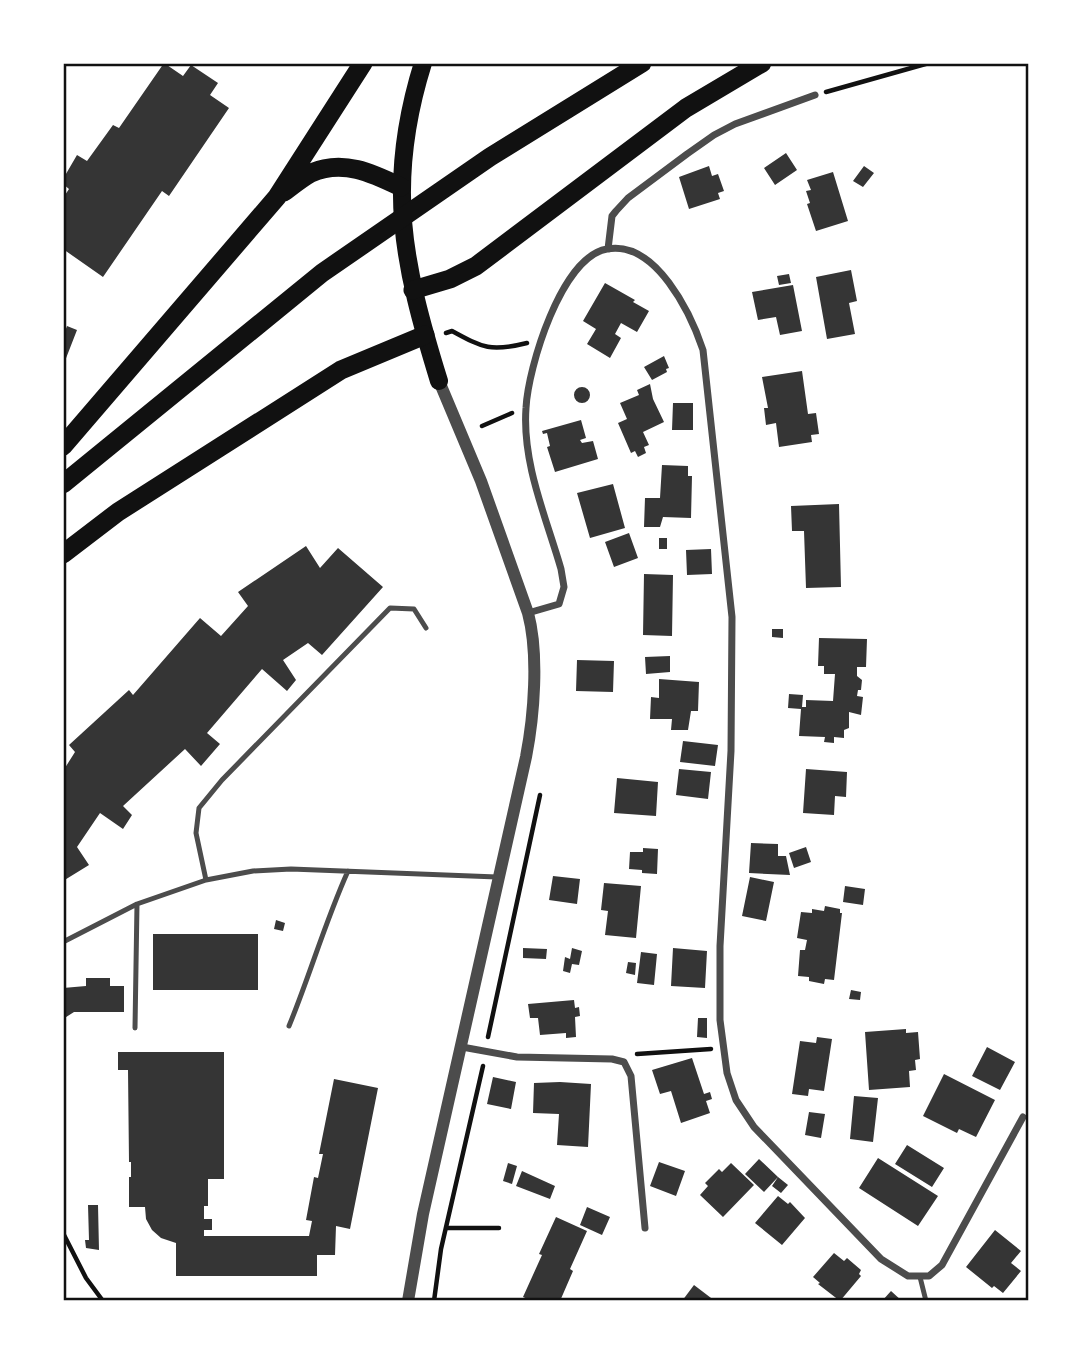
<svg xmlns="http://www.w3.org/2000/svg" width="1092" height="1364" viewBox="0 0 1092 1364" font-family="'Exo 2',sans-serif">
<style>
.building{fill:#353535}
.lines{fill:none;stroke-linecap:round;stroke-linejoin:round}
.path{stroke:#111;stroke-width:4.5}
.service{stroke:#4c4c4c;stroke-width:5}
.minor{stroke:#4c4c4c;stroke-width:7}
.tertiary{stroke:#4c4c4c;stroke-width:12}
.primary{stroke:#111;stroke-width:18}
.trunk{stroke:#111;stroke-width:19}
.neatline{fill:none;stroke:#111;stroke-width:2.5}
</style>
<rect width="100%" height="100%" fill="#fff"/>
<path class="building" d="M164 63 183 76 191 65 218 83 210 95 229 108 169 196 162 191 103 277 63 249V198L69 189 63 184V179L77 155 87 161 113 125 119 128Z
M786 153 797 170 775 185 764 168Z
M709 166 712 176 718 174 724 191 718 193 720 199 689 209 679 177Z
M864 166 874 173 863 187 853 181Z
M833 172 848 221 816 231 807 204 810 203 806 191 811 190 807 180Z
M851 270 857 301 849 303 855 334 827 339 816 277Z
M789 274 791 283 779 285 777 276Z
M605 283 635 300 633 302 649 311 637 332 621 323 615 334 621 338 610 358 587 344 596 329 583 321Z
M793 285 802 331 780 335 776 317 758 320 752 292Z
M67 326 77 330 63 366V337Z
M664 356 669 368 666 369 667 372 652 380 644 367Z
M802 371 808 414 816 413 819 434 811 435 812 442 779 447 776 423 766 425 764 408H768L762 377Z
M650 384 653 399 664 422 643 432 649 445 644 447 646 453 638 457 635 451 631 453 618 423 627 419 620 403 639 395 637 390Z
M574 395a8 8 0 1 1 16 0a8 8 0 1 1-16 0Z
M673 403H693V430H672Z
M581 420 586 438 580 440 582 443 593 441 598 459 555 472 547 447 550 446 547 433 543 434 542 431Z
M662 465 688 466V476H692L691 518 663 517 660 527H644L645 498H660Z
M613 484 625 528 590 538 577 493Z
M839 504 841 587 806 588 804 531H792L791 506Z
M629 533 638 558 614 567 605 542Z
M659 538H667V549H659Z
M306 546 320 568 338 548 383 587 322 655 308 643 283 660 296 680 287 691 262 669 207 733 220 744 201 766 185 749 123 806 132 815 123 829 100 813 77 847 89 865 63 881V771L75 752 69 745 129 690 133 695 200 618 221 636 248 606 238 592Z
M711 549 712 574 687 575 686 550Z
M644 574 673 575 672 636 643 635Z
M772 629H783V638L772 637Z
M819 638 867 639 866 667H857V676L862 680 861 690H858L857 696 863 697 861 715 849 712V728L844 730V738L834 737V743L824 742 825 737 799 736 801 709 788 708 789 694 803 695 802 707H806V700L833 701 835 674H824V666H818Z
M670 656V672L646 674 645 657Z
M577 660 614 661 613 692 576 691Z
M659 679 699 682 698 711H691L688 730H671L672 719H650L651 697 659 698Z
M683 741 718 745 715 766 680 762Z
M679 769 711 772 708 799 676 795Z
M806 769 847 772 846 797 835 796 834 815 803 813Z
M617 778 658 782 656 816 614 813Z
M751 843 778 844V856H786L790 875 749 873Z
M806 847 811 862 794 868 789 853Z
M643 848 658 849 657 874 642 873V870L629 869 630 852H643Z
M553 876 580 879 577 904 549 900Z
M750 877 774 882 766 921 742 916Z
M604 883 641 886 636 938 605 935 608 911 601 910Z
M845 886 865 889 863 905 843 902Z
M825 906 840 909V913H842L834 980 825 979 824 984 809 981V977L798 976 800 950H805L807 940 797 938 801 912 812 913V909L824 911Z
M276 920 285 923 283 931 274 929Z
M153 934H258V990H153Z
M523 948 547 949 546 959 523 958Z
M572 948 582 951 579 965 572 964 570 973 563 971 565 957 570 959Z
M673 948 707 951 705 988 671 986Z
M641 952 657 954 654 985 637 983Z
M628 962 636 963 635 975 626 973Z
M86 978H110V986H124V1012H74L63 1019V988L86 986Z
M851 990 861 992 860 1000 849 999Z
M574 1000 575 1008 579 1007 580 1016 575 1017 576 1037 566 1038V1033L540 1035 538 1018H530L528 1004Z
M698 1018H707V1038L697 1037Z
M906 1029V1033L918 1032 920 1059 915 1060 916 1070 909 1071 910 1087 869 1090 865 1032Z
M817 1037 832 1039 824 1091 809 1089 808 1096 792 1094 800 1041 816 1043Z
M987 1047 1015 1062 1000 1090 972 1076Z
M118 1052H224V1179H208V1206H204V1219H212V1230H204V1236H309L312 1221 306 1220 314 1177 318 1178 323 1154H319L334 1079 378 1088 350 1229 336 1226 335 1255H317V1276H176V1243L161 1238 152 1230 146 1219 145 1207H129V1177H131V1162H129L128 1070H118Z
M692 1058 704 1094 710 1092 712 1099 706 1101 710 1113 681 1123 671 1091 660 1094 652 1070Z
M944 1074 995 1100 976 1137 959 1129 957 1133 923 1116Z
M493 1077 516 1082 511 1109 487 1104Z
M560 1082 591 1084 588 1147 557 1145 559 1114 533 1113 534 1083Z
M854 1096 878 1098 873 1142 850 1139Z
M809 1112 825 1114 821 1138 805 1135Z
M907 1145 944 1168 932 1187 895 1164Z
M878 1158 938 1196 918 1226 859 1188Z
M759 1159 778 1177 764 1192 745 1174Z
M659 1162 685 1171 676 1196 650 1186Z
M508 1163 517 1166 512 1184 503 1181Z
M731 1163 754 1185 723 1217 700 1195 708 1186 705 1183 719 1169 722 1172Z
M522 1171 555 1186 550 1199 516 1186Z
M778 1177 788 1185 781 1193 772 1186Z
M778 1196 788 1204 790 1202 805 1218 782 1245 755 1223Z
M88 1205H98L99 1250 86 1248 85 1240H89Z
M587 1207 610 1217 602 1235 580 1225Z
M556 1217 587 1231 570 1269 573 1271 560 1301H532L523 1297 542 1255 539 1254Z
M995 1230 1021 1251 1011 1263 1021 1271 1003 1293 994 1286 992 1288 966 1267Z
M834 1253 844 1261 847 1258 861 1270 859 1274 861 1276 840 1301 818 1284 820 1283 813 1277Z
M694 1285 715 1301H682Z
M891 1291 902 1301H882Z"/>
<g class="lines">
<path class="path" d="M826 92 929 63
M446 333 452 331C483 348 491 352 527 343
M482 426 512 413
M488 1037 540 795
M637 1054 711 1049
M446 1228H499
M63 1233 86 1278 103 1301
M434 1301 441 1249 483 1066"/>
<path class="service" d="M206 880 196 833 199 808 222 780 390 608 414 609 426 628
M63 942 137 904 206 880 253 871 291 869 497 877
M289 1026C310 975 325 922 348 871
M135 1028 137 904
M920 1277 926 1301"/>
<path class="minor" d="M608 249 612 216 616 211 628 198 687 154 714 135 735 124 815 95
M528 613 559 604 564 587 561 569C546 517 522 463 526 408 528 368 561 257 607 249 656 240 691 314 703 350L732 617 731 751 720 946V1020L727 1073 736 1100 754 1127 881 1259 908 1276H929L942 1265 1023 1117
M462 1047 517 1057 612 1059 624 1062 631 1076 645 1228"/>
<path class="tertiary" d="M408 1301 423 1214 526 757C534 716 539 654 528 613L481 481 439 381"/>
<path class="primary" d="M423 63C385 184 403 264 439 381"/>
<path class="trunk" d="M284 192C292 186 302 178 311 173 343 159 372 173 401 187
M413 290 450 279 476 266 686 108 762 63
M63 446 277 197 363 63
M63 484 322 273 490 157 642 63
M63 554 118 512 341 370 425 335"/>
</g>
<rect width="1092" height="1364" fill="none" stroke="#ffffff" stroke-width="130"/>
<rect x="65" y="65" width="962" height="1234" class="neatline"/>
</svg>
